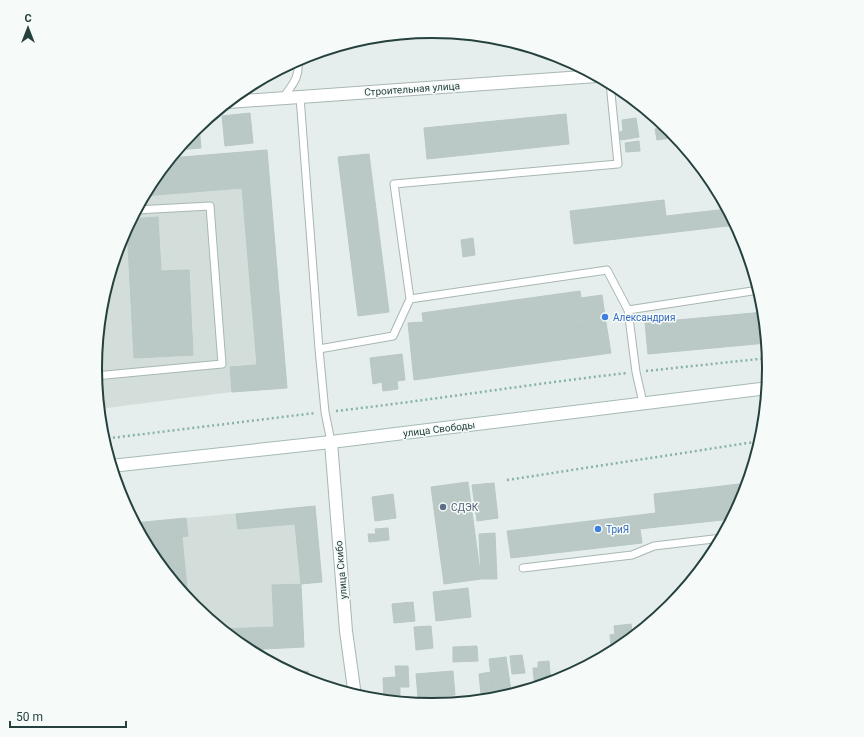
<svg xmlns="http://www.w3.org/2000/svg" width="864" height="737" viewBox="0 0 864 737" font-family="Roboto,sans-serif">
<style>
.built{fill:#d3dedb}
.building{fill:#bac9c5;stroke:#b8c8c4}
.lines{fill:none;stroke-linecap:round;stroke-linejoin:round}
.lane-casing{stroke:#a7b7b4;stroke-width:9}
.street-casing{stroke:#a7b7b4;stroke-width:14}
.secondary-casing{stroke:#a4bab6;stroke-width:14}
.path{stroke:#86b2ab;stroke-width:2.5;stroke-dasharray:2 3;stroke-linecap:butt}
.lane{stroke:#fff;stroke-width:7}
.street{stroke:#fff;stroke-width:12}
.secondary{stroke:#fff;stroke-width:12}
.shop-dot{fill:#3f7fe0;stroke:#f6faf9;stroke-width:1.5}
.service-dot{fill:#5c6f8a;stroke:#f6faf9;stroke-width:1.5}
.labels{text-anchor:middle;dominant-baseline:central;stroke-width:3;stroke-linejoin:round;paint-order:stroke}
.street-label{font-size:10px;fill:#24413d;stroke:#f6faf9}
.shop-label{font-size:10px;fill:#366cbe;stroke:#f6faf9;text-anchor:start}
.service-label{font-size:10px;fill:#4e5e75;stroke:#f6faf9;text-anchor:start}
.rim{fill:none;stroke:#24413d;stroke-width:2}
</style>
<rect width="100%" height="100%" fill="#e5eeec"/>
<path class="built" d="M267 150 287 388 232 392 99 409 95 368 101 302 120 239 152 181 170 158Z
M315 506 322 582 272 585 274 627 220 629 193 607 178 589 187 588 182 537 188 536 186 518Z"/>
<path class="building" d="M250 113 253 143 225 146 222 116Z
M566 114 569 144 427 159 424 128Z
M636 118 639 137 621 140 620 132 623 131 622 120Z
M199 125 201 148 177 150 194 130Z
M667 127 677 137 657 140 655 129Z
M639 141 640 151 626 152 625 143Z
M267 150 287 388 232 392 230 367 257 365 242 188 143 196 152 181 170 158Z
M369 154 389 312 358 316 338 157Z
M664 200 666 216 727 209 736 225 574 244 570 211Z
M158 217 161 271 189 270 193 355 134 358 127 227 131 219Z
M473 238 475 255 463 257 461 240Z
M111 269 113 285H106Z
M580 291 581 298 602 295 606 323 427 348 422 313Z
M764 312 767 343 648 354 645 323Z
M423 322 427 348 606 323 611 353 414 380 408 323Z
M402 354 405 380 397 381 398 389 383 391 382 382 373 384 370 358Z
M468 482 481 579 444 584 431 487Z
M494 483 498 518 477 521 472 485Z
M748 483 744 498 732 519 657 527 654 494Z
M393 494 396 518 375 521 372 497Z
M315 506 322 582 301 584 295 524 238 529 236 514Z
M656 513 657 527 640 529 642 543 511 558 507 531Z
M186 518 188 536 182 537 143 540 134 523Z
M388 528 389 540 369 542 368 534H376L375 529Z
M495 533 497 579H481L479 534Z
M182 537 187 588 178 589 151 556 150 553 148 540Z
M301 584 304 647 246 650 220 629 274 627 272 585Z
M468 588 471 617 436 621 433 592Z
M413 602 415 621 394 623 392 604Z
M631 624 632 632 635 631V636L627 643 611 645 610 635 615 634 614 626Z
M431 626 433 648 416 650 414 627Z
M477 646 478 661 453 662V647Z
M522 655 525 673 512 674 510 656Z
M506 657 511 691 493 692 489 659Z
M549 661 551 684 535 688 533 668H538V662Z
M395 666H408L409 687H400V703L384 701 383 678 396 677Z
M308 671 309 682 296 676 295 672Z
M453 671 455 695 442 696 440 672Z
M440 672 442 696 418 698 416 674Z
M491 672 493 692 481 694 479 674Z"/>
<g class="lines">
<defs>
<path id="lane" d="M610 83 618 164 394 184 410 299 607 270 628 310 759 290
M300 97 319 349 393 336 410 299
M283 98C293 84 300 77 298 60
M628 310 636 372 643 403
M319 349 325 412 331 442
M95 376 222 364 210 206 136 210
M523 568 632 555 654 546 722 538"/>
<path id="street" d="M228 102 597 76
M331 442 346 631 355 696"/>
<path id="secondary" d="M111 466 331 442 768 388"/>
</defs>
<use href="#lane" class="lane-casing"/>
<use href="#street" class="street-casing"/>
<use href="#secondary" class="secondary-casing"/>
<path class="path" d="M646 371 768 358
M336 411C433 400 530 384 627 373
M103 439 315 413
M507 480 761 441"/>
<use href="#lane" class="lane"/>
<use href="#street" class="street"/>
<use href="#secondary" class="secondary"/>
</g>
<g class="shop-dot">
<circle cx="605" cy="317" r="4"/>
<circle cx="598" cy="529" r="4"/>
</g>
<circle class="service-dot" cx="443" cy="507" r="4"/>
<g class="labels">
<g class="street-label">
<text transform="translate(412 89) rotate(-4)">Строительная улица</text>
<text transform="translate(439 429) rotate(-7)">улица Свободы</text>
<text transform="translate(341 570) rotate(-95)">улица Скибо</text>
</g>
<g class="shop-label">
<text x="613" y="317">Александрия</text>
<text x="606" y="529">ТриЯ</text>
</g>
<g class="service-label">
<text x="451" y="507">СДЭК</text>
</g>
</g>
<path d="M0 0H864V737H0ZM102 368a330 330 0 1 1 660 0a330 330 0 1 1-660 0Z" fill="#f6faf9" fill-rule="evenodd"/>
<path class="rim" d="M102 368a330 330 0 1 1 660 0a330 330 0 1 1-660 0Z"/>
<g transform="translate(28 28)" stroke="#f6faf9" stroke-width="3" paint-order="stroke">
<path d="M0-3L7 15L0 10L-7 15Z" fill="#24413d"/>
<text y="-6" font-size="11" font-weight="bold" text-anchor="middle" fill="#24413d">С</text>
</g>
<path d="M10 721v6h116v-6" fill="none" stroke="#24413d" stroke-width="2"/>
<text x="16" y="721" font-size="12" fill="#24413d" stroke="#f6faf9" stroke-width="3" paint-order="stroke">50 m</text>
</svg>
